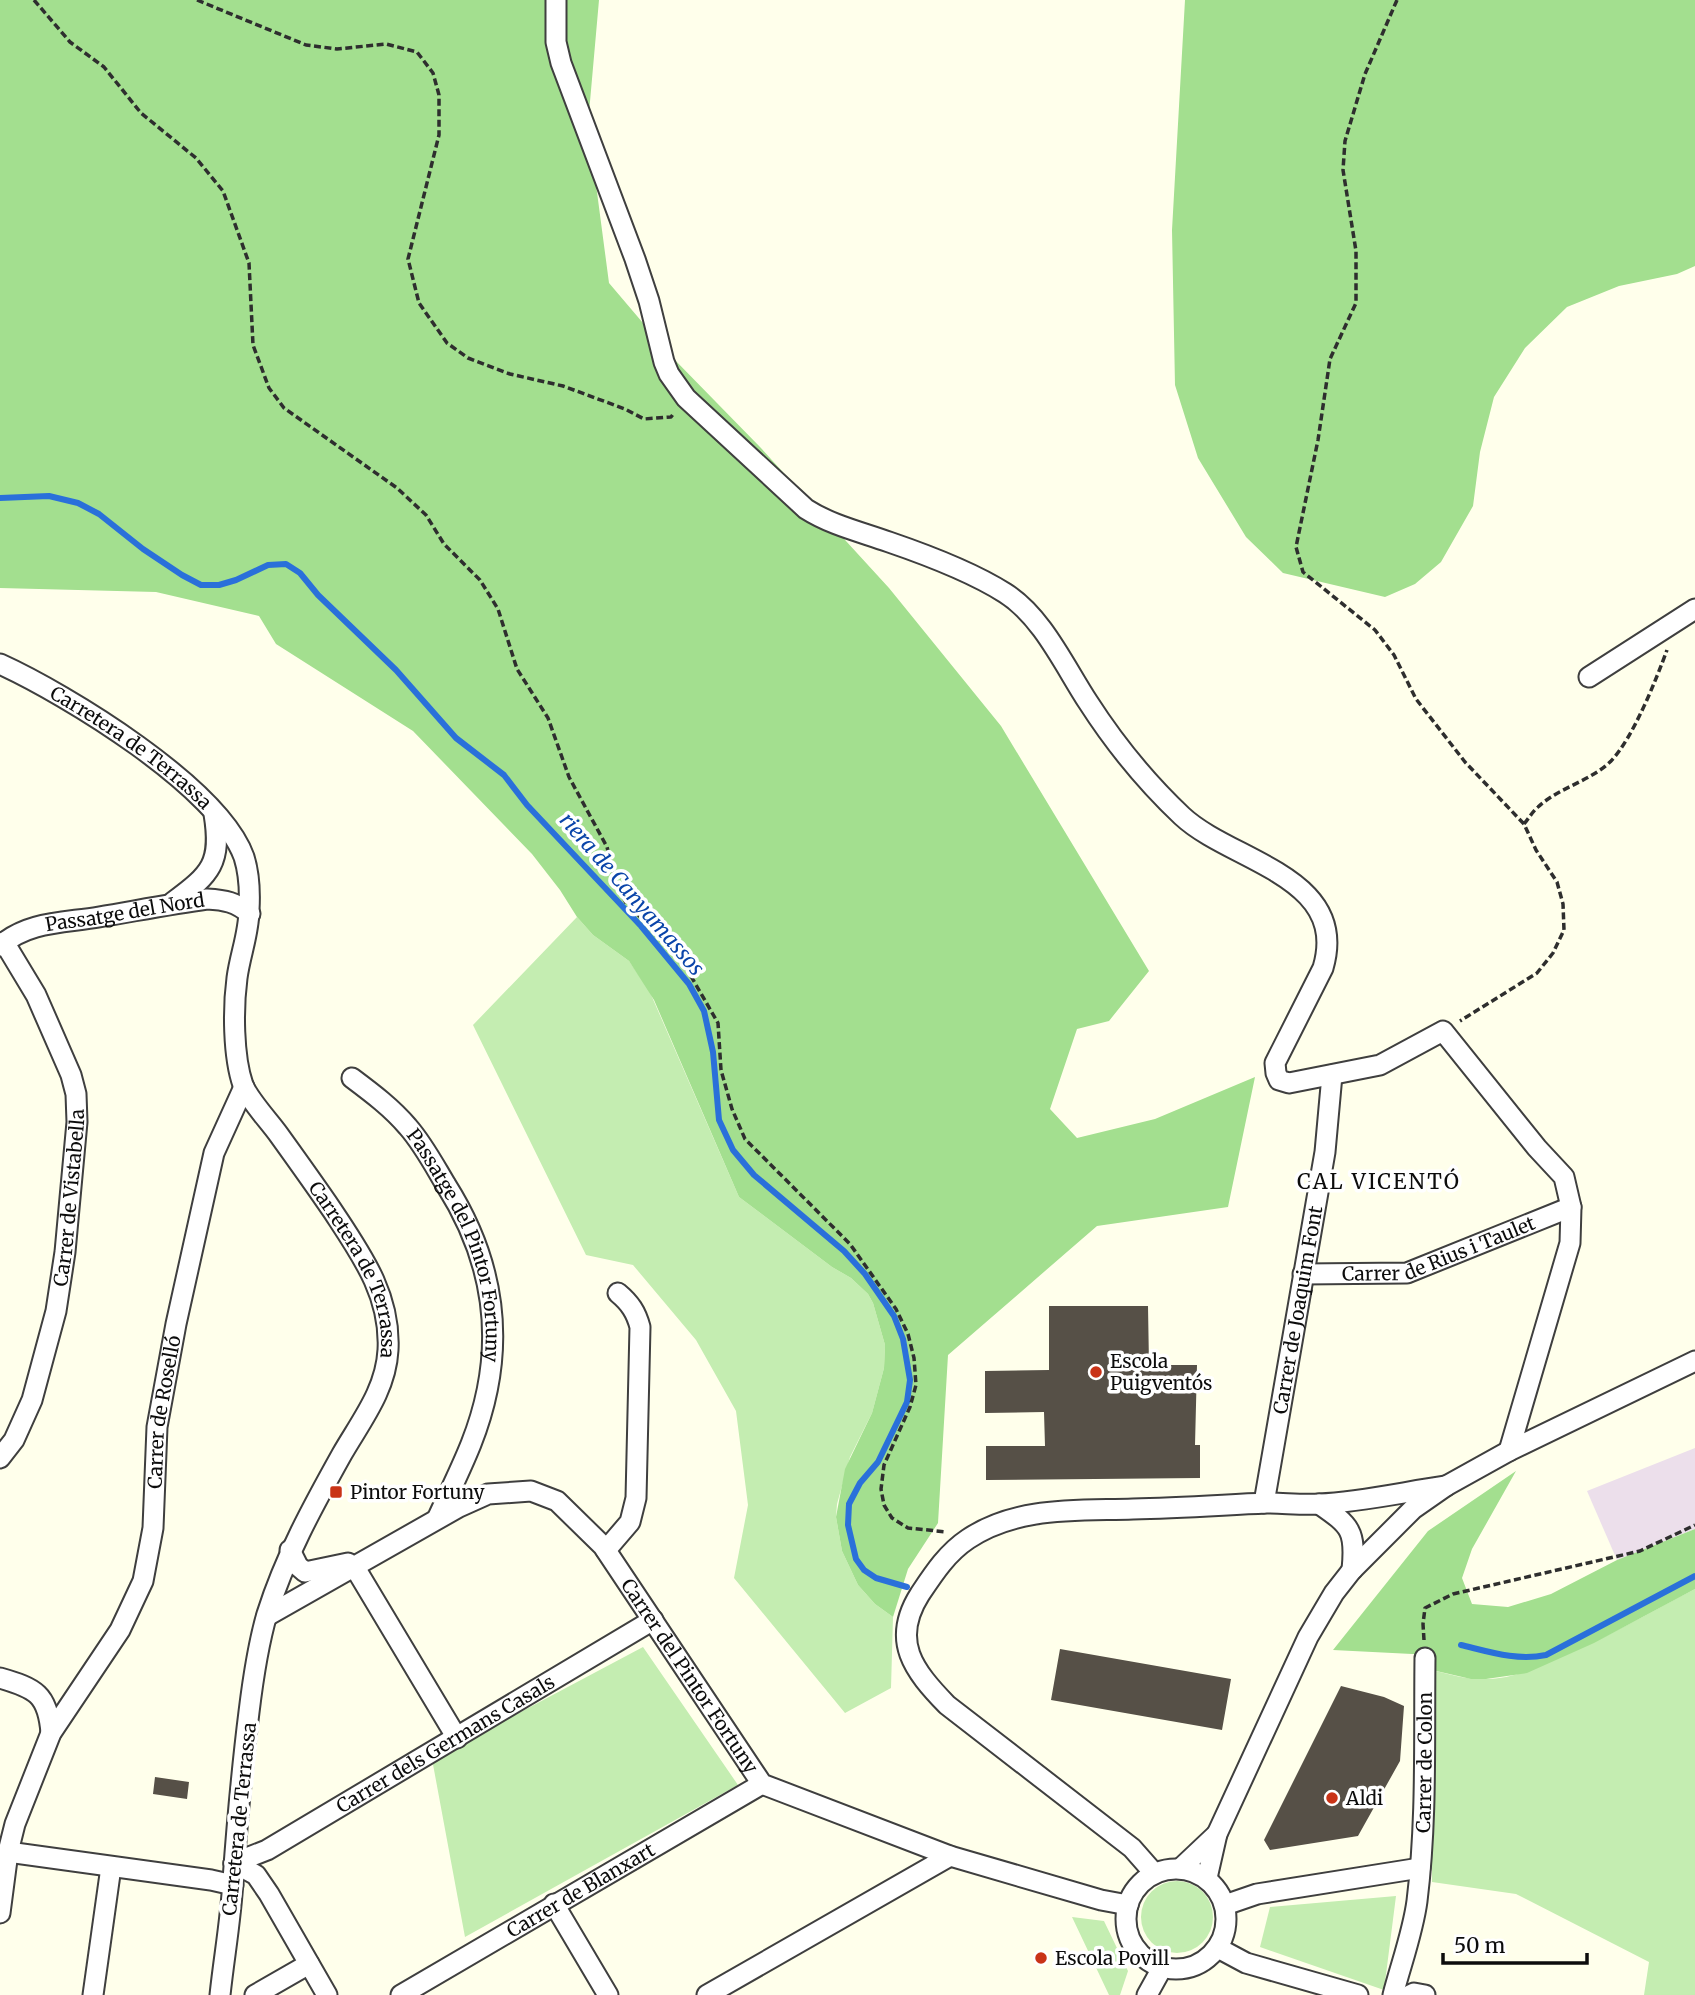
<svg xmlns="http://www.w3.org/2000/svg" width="1695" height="1995" viewBox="0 0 1695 1995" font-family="Merriweather,serif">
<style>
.industrial{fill:#ecdfeb}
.green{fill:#c4edb1}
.forest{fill:#a3df8f}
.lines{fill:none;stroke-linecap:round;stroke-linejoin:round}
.stream{stroke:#2a70da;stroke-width:6}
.building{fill:#565047}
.minor-casing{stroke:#3f3f3f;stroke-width:23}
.path{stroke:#2e2e2e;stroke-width:3.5;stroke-dasharray:7 3.5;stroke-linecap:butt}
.minor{stroke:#fff;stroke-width:19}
.poi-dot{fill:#c93317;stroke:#fff;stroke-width:2.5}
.labels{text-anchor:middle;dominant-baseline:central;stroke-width:7;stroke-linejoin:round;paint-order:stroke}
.street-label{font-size:19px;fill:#0c0c0c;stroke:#fff}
.poi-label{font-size:19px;fill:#0c0c0c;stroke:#fff;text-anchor:start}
.water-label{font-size:21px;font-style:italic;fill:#0a44a9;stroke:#fff}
.neighbourhood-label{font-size:21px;letter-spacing:2px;fill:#0c0c0c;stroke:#fff}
</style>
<rect width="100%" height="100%" fill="#ffffeb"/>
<path class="industrial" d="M1695 1448V1529L1617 1560 1587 1491Z"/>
<path class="green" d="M577 917 593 935 629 961 649 990 739 1197 832 1267 851 1278 868 1294 873 1303 885 1345 884 1368 872 1413 850 1457 837 1504 836 1517 842 1551 858 1585 875 1604 893 1617 891 1688 845 1713 734 1578 748 1505 736 1411 696 1340 633 1265 586 1255 473 1025Z
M1695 1589V1995H1644L1649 1962 1516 1894 1432 1882V1670C1449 1674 1467 1680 1485 1679 1511 1679 1532 1669 1556 1659 1604 1639 1649 1613 1695 1589Z
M643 1647 738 1785 465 1937 432 1759Z
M1141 1917a36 36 0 1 1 72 0a36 36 0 1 1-72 0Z
M1396 1896 1384 1990 1260 1947 1270 1907Z
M1072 1917 1104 1921 1128 1971 1120 1995H1109Z"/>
<path class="forest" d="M0 0H599L588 124 609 283 671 356 760 447 889 588 1001 726 1149 971 1109 1021 1077 1029 1050 1109 1077 1138 1155 1119 1255 1077 1228 1207 1097 1226 948 1355 938 1523 908 1569 893 1617 875 1604 858 1585 842 1551 836 1517 845 1469 872 1413 884 1368 885 1345 873 1303 868 1294 851 1278 832 1267 739 1197 654 1000 629 961 593 935 577 917 560 890 532 854 413 731 276 644 259 616 156 592 0 588Z
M1185 0H1695V266L1677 274 1619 286 1567 307 1525 348 1494 397 1480 452 1473 506 1441 562 1415 584 1385 597 1283 573 1246 537 1198 458 1175 385 1172 230Z
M1516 1471 1472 1549 1462 1578 1472 1604 1508 1607 1551 1594 1617 1560 1695 1529V1589L1594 1643 1527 1673 1486 1679H1471L1432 1670V1655L1333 1650 1428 1531Z"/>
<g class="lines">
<path class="stream" d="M0 498 49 496 78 503 99 514 143 549 182 575 201 585H219L236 580 268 565 286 564 300 573 318 595 396 670 456 738 504 775 527 805 641 926 689 984 704 1011 713 1052 719 1120 733 1150 754 1175 844 1251 865 1274 894 1316 903 1339 910 1380 907 1402 878 1462 860 1483 849 1504 848 1525 856 1559 864 1570 876 1578 907 1587
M1461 1645C1490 1652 1517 1661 1546 1655L1695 1576"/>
</g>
<path class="building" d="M1049 1306H1148L1149 1365H1197L1195 1445H1200V1478L986 1480V1446H1045L1044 1412 985 1413V1371L1049 1370Z
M1060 1649 1231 1679 1222 1730 1051 1700Z
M1341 1686 1384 1697 1404 1706 1400 1761 1358 1836 1270 1850 1264 1840Z
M155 1777 189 1782 187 1799 153 1794Z"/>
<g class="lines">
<defs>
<g id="minor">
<path d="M556 0V42L561 63 635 259 649 301 664 362 669 374 686 398 806 509C831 525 861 532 889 542 927 555 972 572 1005 593 1042 616 1065 667 1088 702 1115 744 1146 782 1182 816 1231 862 1350 876 1323 968L1275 1063 1276 1073 1279 1080 1289 1083 1380 1065 1443 1031 1537 1148 1564 1177 1571 1207 1570 1243 1509 1451"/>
<path id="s1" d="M0 664C66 694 219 787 244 857 249 873 250 893 249 910 249 933 240 955 237 978 233 1008 233 1056 243 1085 249 1100 269 1121 279 1135 297 1160 315 1185 332 1210 361 1254 391 1295 388 1350 386 1390 361 1421 342 1454 313 1506 285 1557 267 1614 258 1645 253 1679 249 1712 242 1768 237 1824 233 1880 231 1919 224 1957 220 1995"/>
<path d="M1589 677 1695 609"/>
<path d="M173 902C211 874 222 863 214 814"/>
<path id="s2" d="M0 946C28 921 65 923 99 917 135 911 171 904 207 899 225 900 236 902 250 914"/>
<path id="s3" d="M352 1078C372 1093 392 1108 408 1127 423 1144 434 1165 446 1185 498 1267 507 1353 471 1444 461 1469 449 1493 438 1517"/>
<path id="s4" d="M1303 1274 1407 1273 1571 1207"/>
<path id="s5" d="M0 1458 14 1440 32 1400 56 1311 65 1252 77 1122 76 1094 71 1075 36 995 4 942"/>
<path id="s6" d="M1264 1503 1325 1152 1332 1075"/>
<path d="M1319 1504C1351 1526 1356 1531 1352 1570"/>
<path d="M290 1550 298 1566 305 1572 348 1563"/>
<path d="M606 1550 630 1522 636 1498 640 1327C636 1312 630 1303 618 1293"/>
<path d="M354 1566 457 1738"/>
<path id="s7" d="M267 1616 459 1507 488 1494 531 1491 557 1501 603 1546 762 1784 950 1856 1101 1900 1128 1905"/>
<path d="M0 1678C35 1688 48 1694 51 1733"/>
<path d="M8 1852 211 1880 233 1885"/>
<path id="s8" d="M234 1863 267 1850 653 1620"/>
<path d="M234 1863 256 1875 269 1894 327 1995"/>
<path d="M1181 1868 1217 1834"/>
<circle cx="1176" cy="1919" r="50"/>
<path d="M1154 1873 1132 1848 947 1705C914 1671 890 1641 920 1594 934 1573 947 1553 968 1539 1017 1506 1078 1511 1133 1509 1178 1508 1222 1505 1266 1503 1284 1503 1302 1505 1319 1504 1361 1502 1404 1492 1446 1486"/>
<path d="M1207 1878 1217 1834 1308 1637 1334 1593 1352 1570 1413 1509 1446 1486 1509 1451 1695 1361"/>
<path d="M554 1904 608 1995"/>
<path d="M1225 1905 1257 1894 1420 1868"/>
<path id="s9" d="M0 1913 8 1852 15 1824 51 1733 120 1630 143 1581 153 1528 157 1427 176 1324 214 1153 244 1087"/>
<path d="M1218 1948 1246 1963 1358 1995"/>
<path d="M93 1995 111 1867"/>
<path d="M255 1995 309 1964"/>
<path id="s10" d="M401 1995 762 1784"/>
<path d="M707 1995 950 1856"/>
<path d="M1147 1995 1162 1968"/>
<path id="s11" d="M1393 1995C1401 1964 1413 1932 1417 1901 1427 1820 1424 1739 1425 1658"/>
<path d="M1410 1995 1414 1993 1425 1995"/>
</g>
</defs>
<use href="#minor" class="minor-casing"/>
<path class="path" d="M34 0 70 42 104 67 141 113 196 158 223 191 249 263 253 345 269 388 284 408 397 488 426 515 444 544 480 580 498 609 517 669 548 718 569 777 607 847 616 883 627 905 664 938 688 971 718 1023 721 1070 732 1109 745 1139 850 1244 896 1309 908 1334 914 1358 916 1385 910 1407 884 1465 881 1489 884 1505 892 1518 908 1528 947 1532
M197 0 306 45 337 49 386 44 417 52 433 73 439 95V135L408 259 419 303 447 343 468 358 510 374 563 386 625 409 644 419 671 417 674 413
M1397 0 1365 74 1345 141 1343 170 1356 251V303L1330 359 1318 440 1296 547 1303 572 1375 630 1394 655 1416 699 1465 762 1524 824 1536 850 1557 882 1563 904 1564 930 1553 953 1537 973 1460 1021
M1524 824C1529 818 1533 811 1538 807 1558 788 1591 781 1611 761 1633 738 1656 680 1667 650
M1424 1640 1423 1624 1425 1608 1453 1594 1640 1551 1695 1525"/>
<use href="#minor" class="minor"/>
</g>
<g class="poi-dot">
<circle cx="1096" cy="1372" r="7"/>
<rect x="329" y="1485" width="14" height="14" rx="3.5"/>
<circle cx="1332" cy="1798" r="7"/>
<circle cx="1041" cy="1958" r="7"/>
</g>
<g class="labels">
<g class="street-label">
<text stroke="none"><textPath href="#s1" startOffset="156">Carretera de Terrassa</textPath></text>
<text stroke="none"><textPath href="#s2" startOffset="131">Passatge del Nord</textPath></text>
<text stroke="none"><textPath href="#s5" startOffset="273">Carrer de Vistabella</textPath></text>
<text stroke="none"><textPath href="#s4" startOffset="140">Carrer de Rius i Taulet</textPath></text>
<text stroke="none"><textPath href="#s3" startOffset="205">Passatge del Pintor Fortuny</textPath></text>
<text stroke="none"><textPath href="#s1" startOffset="765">Carretera de Terrassa</textPath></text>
<text stroke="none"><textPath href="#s6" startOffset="196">Carrer de Joaquim Font</textPath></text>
<text stroke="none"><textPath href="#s9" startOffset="537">Carrer de Roselló</textPath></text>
<text stroke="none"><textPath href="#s7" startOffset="544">Carrer del Pintor Fortuny</textPath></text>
<text stroke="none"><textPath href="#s8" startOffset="243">Carrer dels Germans Casals</textPath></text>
<text stroke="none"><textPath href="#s11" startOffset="236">Carrer de Colon</textPath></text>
<text transform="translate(239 1819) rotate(-84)">Carretera de Terrassa</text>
<text stroke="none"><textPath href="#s10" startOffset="208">Carrer de Blanxart</textPath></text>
</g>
<g class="poi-label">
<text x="1110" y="1361">Escola<tspan x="1110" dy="22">Puigventós</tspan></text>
<text x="350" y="1492">Pintor Fortuny</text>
<text x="1346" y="1798">Aldi</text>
<text x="1055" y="1958">Escola Povill</text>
</g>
<g class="water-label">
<text transform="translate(632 894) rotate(49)">riera de Canyamassos</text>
</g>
<g class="neighbourhood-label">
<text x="1379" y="1181">CAL VICENTÓ</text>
</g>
</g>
<path d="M1443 1953v10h144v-10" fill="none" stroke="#0c0c0c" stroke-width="3.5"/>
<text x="1454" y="1953" font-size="21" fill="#0c0c0c" stroke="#ffffff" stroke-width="5" paint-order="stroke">50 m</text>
</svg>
